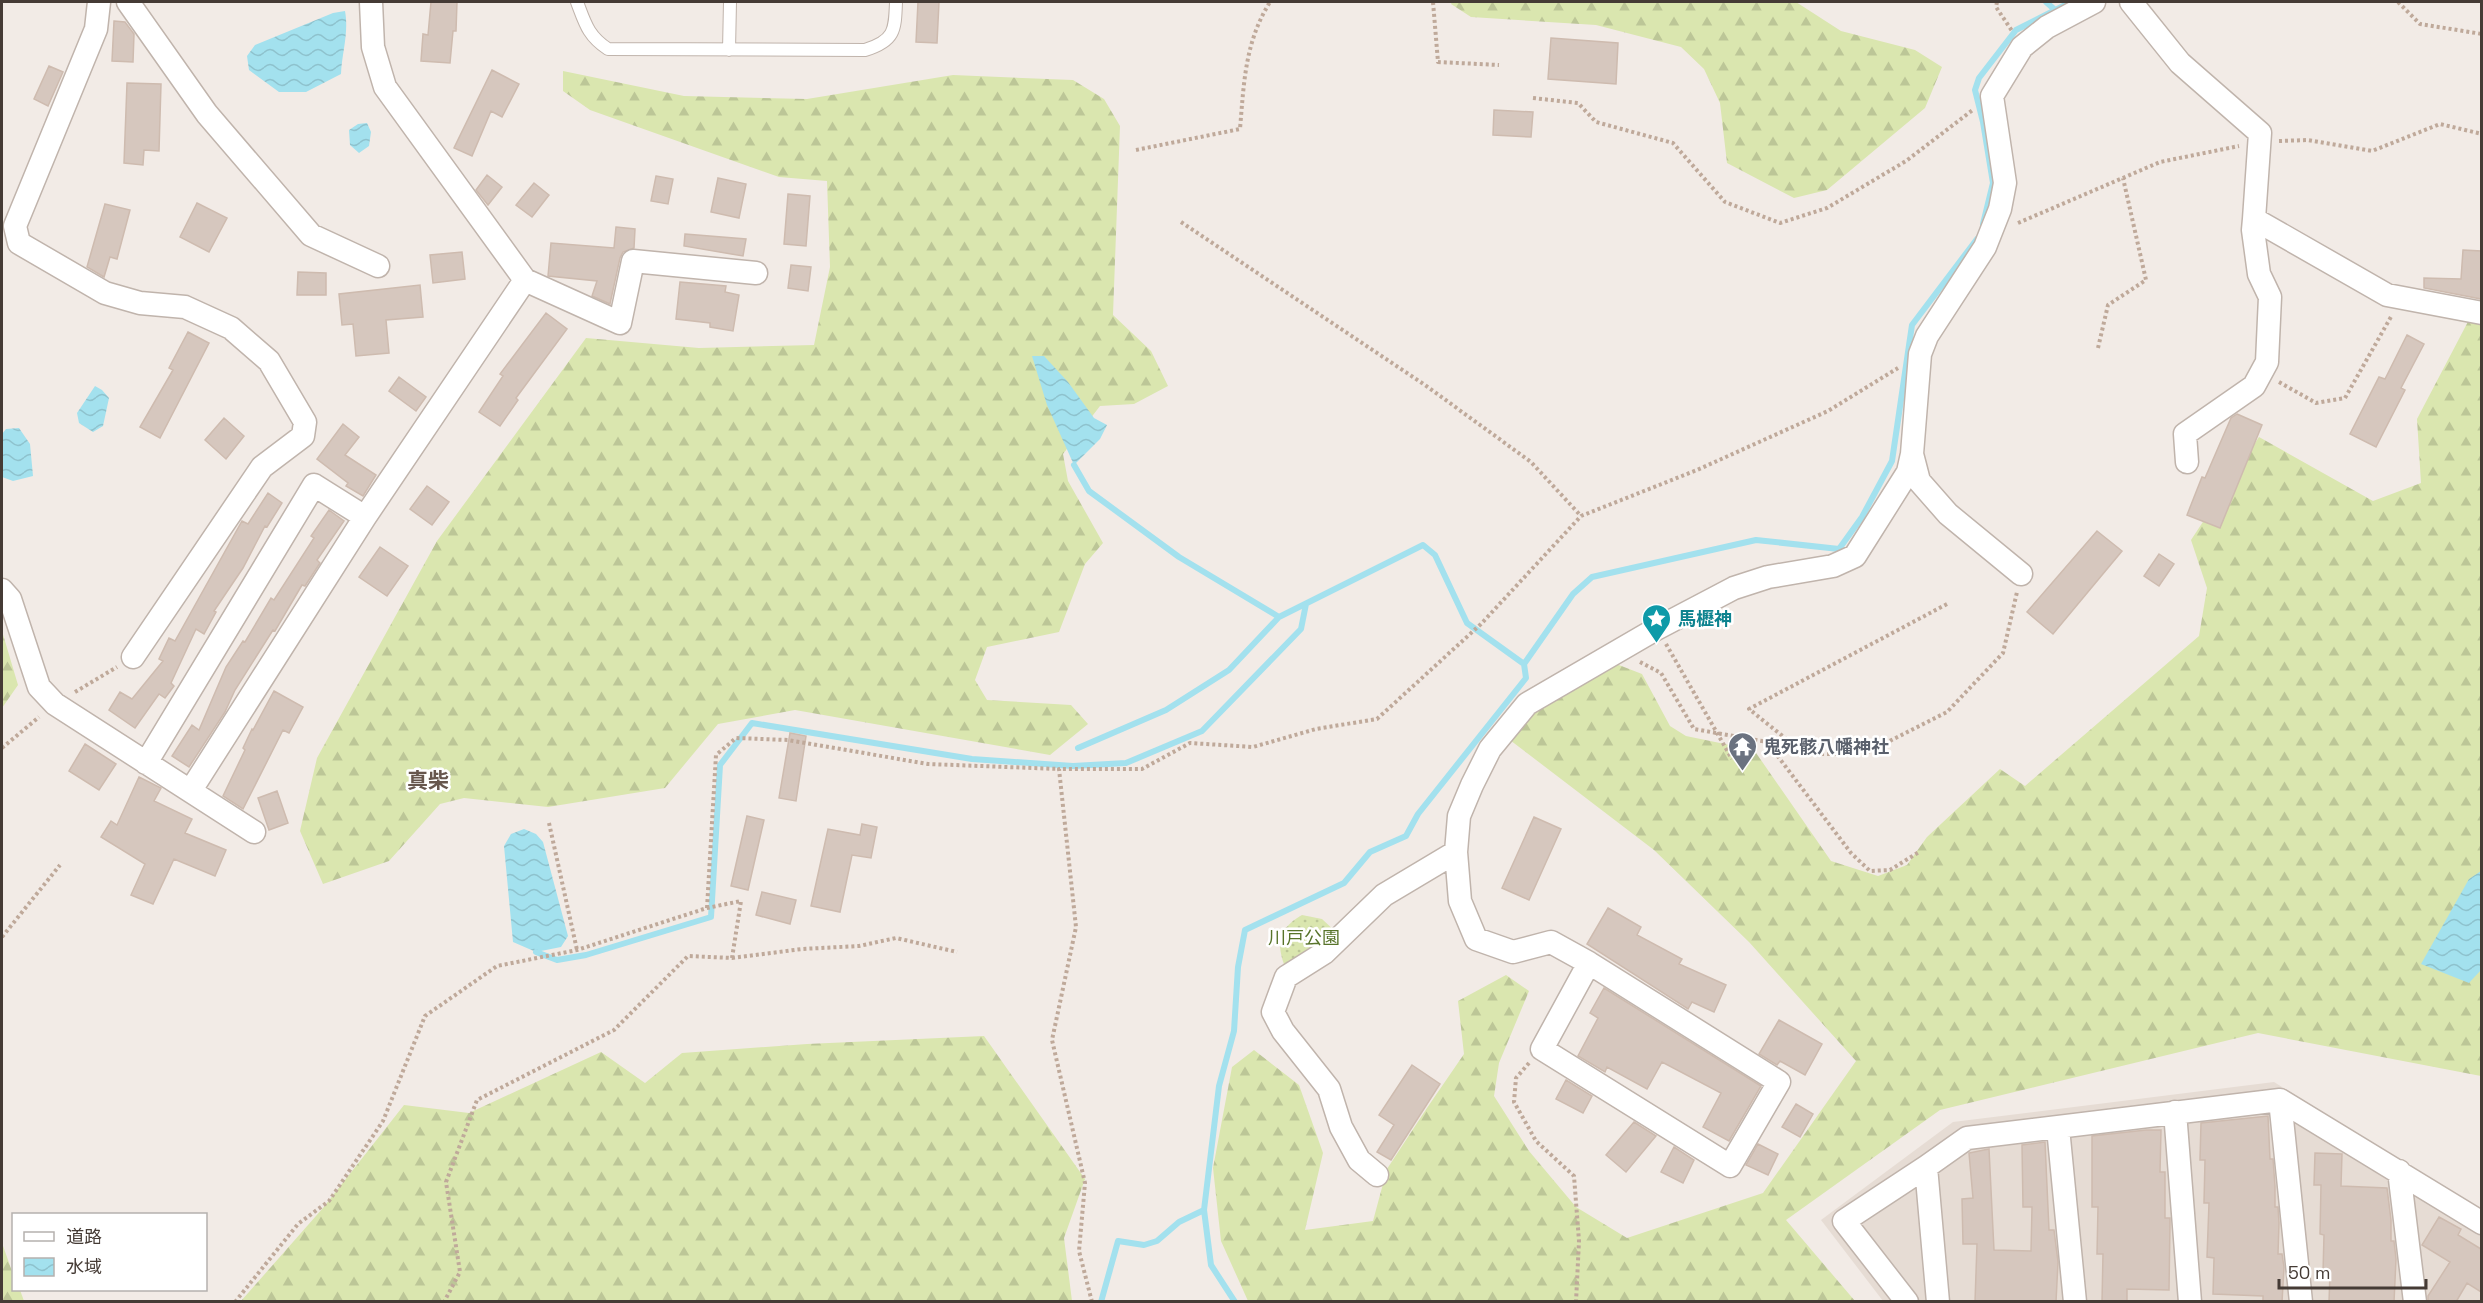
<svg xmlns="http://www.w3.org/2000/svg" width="2483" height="1303" viewBox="0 0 2483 1303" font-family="'Space Grotesk','Noto Sans JP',sans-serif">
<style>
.residential{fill:#e6dcd4}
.forest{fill:url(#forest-firs)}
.park{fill:url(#park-dots)}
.water{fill:url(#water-waves)}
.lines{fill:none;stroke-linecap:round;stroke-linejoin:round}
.stream{stroke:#a3e1ee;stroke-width:6}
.building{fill:#d6c7be;stroke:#cebbaf;stroke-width:1.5}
.service-casing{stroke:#c0b4ac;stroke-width:14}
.minor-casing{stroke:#c0b4ac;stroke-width:25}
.path{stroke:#bfa99a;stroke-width:4;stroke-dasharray:3 3;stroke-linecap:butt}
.service{stroke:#fff;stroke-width:12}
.minor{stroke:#fff;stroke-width:22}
.labels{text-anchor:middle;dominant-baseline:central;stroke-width:5;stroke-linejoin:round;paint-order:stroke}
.culture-label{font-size:18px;font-weight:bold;fill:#0d838f;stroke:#fff;text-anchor:start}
.worship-label{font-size:18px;font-weight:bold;fill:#5b616d;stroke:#fff;text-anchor:start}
.park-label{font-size:18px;fill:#58742a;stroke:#fff}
.quarter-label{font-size:21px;font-weight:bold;fill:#67564d;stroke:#fff}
</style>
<defs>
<pattern id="forest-firs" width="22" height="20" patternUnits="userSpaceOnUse" patternTransform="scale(1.5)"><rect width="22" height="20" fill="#dae6af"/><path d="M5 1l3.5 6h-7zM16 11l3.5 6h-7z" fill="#bcc697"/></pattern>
<pattern id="park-dots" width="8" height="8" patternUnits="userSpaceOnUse" patternTransform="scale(1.5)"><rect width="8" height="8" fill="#dae6af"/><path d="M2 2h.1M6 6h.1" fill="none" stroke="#bcc697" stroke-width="1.8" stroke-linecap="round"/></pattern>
<pattern id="water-waves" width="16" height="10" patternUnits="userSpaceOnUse" patternTransform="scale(1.5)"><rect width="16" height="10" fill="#a3e1ee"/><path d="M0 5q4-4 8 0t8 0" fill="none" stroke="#8ec2cd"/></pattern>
</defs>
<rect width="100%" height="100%" fill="#f2ebe6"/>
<path class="residential" d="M2274 1082 2481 1210V1301H1883L1821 1220 1953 1122Z"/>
<path class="forest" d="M1452 2H1796L1841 31 1915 50 1942 67 1925 108 1827 190 1794 198 1727 163 1720 103 1704 69 1681 47 1596 25 1471 17 1451 4Z
M563 71 684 96 807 99 953 75 1073 80 1104 99 1120 126 1113 315 1151 351 1168 386 1134 404 1100 406 1063 454 1068 481 1103 543 1085 564 1059 632 987 647 975 680 987 700 1071 705 1088 724 1050 755 795 710 718 724 665 788 548 807 464 798 440 804 389 861 323 884 300 831 317 758 437 541 586 338 699 348 814 345 830 267 827 181 779 177 590 110 563 91Z
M2472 314 2481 316V1076L2258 1033 1940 1110 1786 1220 1855 1301H1248L1221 1241 1213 1168 1232 1067 1254 1050 1299 1085 1323 1153 1305 1230 1373 1221 1387 1169 1427 1108 1464 1054 1458 1001 1506 975 1529 991 1499 1063 1494 1096 1529 1151 1576 1207 1627 1238 1763 1193 1856 1061 1749 942 1654 850 1506 737 1541 704 1606 660 1642 674 1670 726 1686 736 1754 750 1831 861 1878 876 1907 865 1927 837 2000 769 2025 786 2199 636 2207 588 2191 540 2259 437 2373 501 2421 483 2417 419Z
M2 631 18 685 2 708Z
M984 1036 1085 1179 1064 1238 1072 1301H241L323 1208 404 1105 469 1113 601 1052 645 1083 682 1053 807 1044Z
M2 1243 13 1274 14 1290H20L24 1301H2Z"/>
<path class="park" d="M1302 915 1322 919 1337 933 1288 975C1277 948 1274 931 1302 915Z"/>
<path class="water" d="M345 11C349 33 342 52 341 74L306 92H279L249 70 247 56 255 45 333 13Z
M367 123 371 132 369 146 359 153 350 145 349 130 358 124Z
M1032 356H1044L1068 382 1094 418 1107 425 1100 439 1074 465 1047 405Z
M95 386 102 390 109 398 103 426 93 432 79 423 77 413Z
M19 428 30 444 33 476 13 481 2 477V434L6 429Z
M524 829 536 834 543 842 568 936 561 947 536 952 513 942 504 846 511 834Z
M2481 871V970L2469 983 2421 964 2469 879Z"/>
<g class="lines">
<path class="stream" d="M2046 2 2054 9
M1983 224 1993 183 1983 122 1975 90 1979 78 2016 30 2071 2
M1074 465 1089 491 1179 557 1279 617
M1078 748 1166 710 1229 670 1279 617 1423 545 1435 555 1467 623 1524 664
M536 952 557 960 586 955 711 917 720 765 752 723 972 759 1073 766 1126 763 1202 731 1301 629 1306 604
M1101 1302 1118 1241 1144 1245 1157 1241 1179 1222 1204 1210
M1235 1302 1211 1265 1204 1210 1219 1086 1234 1031 1238 967 1245 930 1344 883 1370 852 1406 836 1418 814 1526 678 1524 664 1573 594 1592 577 1756 540 1839 549 1862 517 1892 461 1912 325 1977 239"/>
</g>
<path class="building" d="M431 2H457L456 31H453L450 63 421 61 423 34 428 35Z
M918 2H939L937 43 916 42Z
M114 21 125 22 134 34 133 62 112 61Z
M1551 38 1618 43 1616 84 1548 79Z
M49 66 63 72 48 106 34 99Z
M492 70 519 84 502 117 491 111 472 156 454 148Z
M127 83 161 84 159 151 144 150 143 165 124 163Z
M1494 110 1533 112 1531 137 1493 135Z
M487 175 502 187 488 205 476 190Z
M656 176 673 179 668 204 651 201Z
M718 178 746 184 739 218 711 212Z
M534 183 549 195 532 217 516 205Z
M788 194 810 196 806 246 784 244Z
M197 203 227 218 209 252 180 237Z
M105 204 130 210 117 259 110 257 104 277 87 267Z
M616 227 635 229 634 248 623 252 620 258 610 304 592 296 597 281 548 276 551 243 614 248Z
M685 234 746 239 743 256 684 246Z
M2463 250 2481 251V299L2424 288V278L2461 279Z
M462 252 465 279 433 283 430 255Z
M791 265 811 267 808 291 788 288Z
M298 272 326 273V295H297Z
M680 282 726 286 725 292 739 295 733 331 710 327V323L676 319Z
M420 285 423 317 386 320 389 353 356 356 353 324 342 325 339 294Z
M546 313 567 329 516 398 518 400 500 426 479 412 503 376 500 374Z
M188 332 209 343 160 438 140 427 173 370 169 368Z
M2407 335 2424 344 2401 388 2405 390 2376 447 2350 434 2379 377 2385 379Z
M399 377 426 397 416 411 389 391Z
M2237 414 2262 425 2220 528 2187 515 2202 477 2205 478 2231 418Z
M224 418 244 436 226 459 205 440Z
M343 424 359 437 345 455 376 475 363 496 346 486 348 483 317 459Z
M427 486 449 502 432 525 410 509Z
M268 493 282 503 267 527 265 526 243 568 214 611 216 612 204 634 196 629 171 683 174 686 165 698 159 694 135 728 109 710 120 692 132 699 163 661 159 659 169 638 175 641 242 521 248 524Z
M329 510 344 521 317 560 320 563 305 586 302 585 275 631 273 630 235 690 225 712 189 767 172 756 192 725 199 730 226 667 243 641 245 642 271 598 274 600 314 538 311 536Z
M2097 531 2122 551 2053 634 2027 612Z
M380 547 408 566 387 596 359 577Z
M2159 554 2174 564 2159 586 2144 576Z
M274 691 303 707 289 733 283 730 243 809 223 796 245 750 243 748 252 729 253 730Z
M790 733 806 736 796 801 779 798Z
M85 744 116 764 99 790 69 771Z
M139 777 161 788 154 801 192 819 185 833 226 850 215 876 174 859 153 904 131 895 145 864 101 837 111 821 117 825Z
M277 791 288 823 269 830 258 798Z
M747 816 764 820 748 890 731 886Z
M1534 817 1561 829 1529 900 1502 888Z
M862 824 877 827 871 858 852 855 840 912 811 906 828 829 860 835Z
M762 892 796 900 790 924 756 915Z
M1608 908 1641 927 1637 935 1682 959 1679 964 1726 985 1714 1012 1692 1002 1688 1009 1587 944Z
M1604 988 1761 1086 1729 1141 1703 1127 1721 1093 1662 1062 1647 1089 1607 1067 1605 1072 1578 1056 1598 1018 1590 1013Z
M1779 1020 1822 1044 1805 1075 1780 1061 1777 1065 1759 1054Z
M1412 1065 1440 1084 1391 1160 1377 1152 1394 1125 1379 1115Z
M1566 1080 1592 1096 1583 1113 1556 1099Z
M1796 1104 1813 1114 1800 1137 1782 1127Z
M2268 1116 2270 1159H2273L2275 1186V1207H2278L2279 1223 2278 1254H2282L2284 1267 2282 1302H2263V1296L2213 1294 2214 1258 2207 1257 2209 1203H2204L2205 1160H2200L2201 1123Z
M1634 1122 1656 1136 1626 1172 1606 1155Z
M2146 1130H2161L2160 1172H2165V1218H2170V1223L2169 1290 2127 1289V1302H2102L2103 1254H2097L2098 1207H2092V1136Z
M2045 1142 2049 1230H2054L2058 1262 2056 1302H1975L1977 1244H1963L1962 1199 1973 1198 1969 1153 1989 1149 1994 1250 2031 1251 2032 1207H2023L2022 1145Z
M1758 1144 1778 1154 1768 1175 1746 1165Z
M1674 1147 1694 1160 1683 1183 1661 1172Z
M2315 1153 2342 1154 2341 1186 2387 1188 2391 1220V1241H2394L2396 1259 2394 1302H2329L2330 1273H2323L2324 1235 2320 1234 2321 1185H2314Z
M2439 1217 2461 1229 2458 1235 2481 1249V1292L2467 1283 2456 1302H2428V1296L2450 1262 2422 1245Z"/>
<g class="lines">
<defs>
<path id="service" d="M577 2C585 23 588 36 608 49L865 50C895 41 895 30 896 2
M729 50 730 2"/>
<path id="minor" d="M99 2 96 29 15 226 19 243 105 293 140 303 185 307 231 328 269 361 305 422 303 436 262 467 133 657
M128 2 207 114 311 235 378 266
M2131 2 2180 63 2260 133 2254 219 2387 295 2482 313
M525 280 620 323 633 261 756 273
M1912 454 1919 481 1948 514 2021 574
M2187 462 2185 434 2254 386 2267 362 2270 297 2259 274 2253 230 2254 219
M2 590 10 599 39 687 55 704 254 832
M146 763 314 485 365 517
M191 790 365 517 525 280 385 87 373 47 371 2
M1456 852 1460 901 1476 939 1513 952 1551 942 1589 963 1779 1082 1730 1166 1542 1049 1589 963
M2280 1100 2301 1302
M2175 1112 2190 1302
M2058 1128 2075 1302
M2399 1171 2415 1302
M1377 1175 1359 1160 1341 1127 1329 1089 1283 1031 1273 1012 1286 977 1324 953 1384 895 1456 852 1459 816 1472 785 1490 749 1527 704 1656 629 1734 588 1768 577 1833 566 1855 556 1908 472 1912 454 1920 354 1927 336 1985 247 2000 209 2005 183 1992 96 2022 47 2047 27 2094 2
M1907 1302 1844 1221 1926 1167
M1938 1302 1926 1167 1967 1138 2280 1100 2482 1223"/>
</defs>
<use href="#service" class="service-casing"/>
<use href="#minor" class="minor-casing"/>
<path class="path" d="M1433 2 1438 62 1499 65
M1997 2 1996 7 2012 31
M2398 2 2420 24 2482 34
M1533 98 1578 103 1596 122 1673 143 1725 202 1780 223 1827 208 1906 161 1974 109
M2279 141 2308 140 2372 151 2440 124 2482 134
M1136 150 1240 129C1244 82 1245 42 1270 2
M1181 222 1425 385 1531 462 1581 516
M2018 223 2160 162 2239 146
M2098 348 2108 305 2146 280 2123 178
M2279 382 2316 403 2345 398 2392 315
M1947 604 1749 709 1805 754H1864L1947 712 2003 653 2017 592
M1666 644 1732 759
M1640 662 1661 673 1694 729 1767 742 1851 853 1870 871 1890 870 1919 852
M75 692 117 667
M2 748 39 717
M549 823 577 950
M707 908 716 755 736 738 788 740 928 764 1059 769
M2 937 60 865
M732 958 802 949 859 946 896 938 957 952
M1529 1063 1516 1078 1514 1102 1536 1141 1574 1176 1579 1241 1576 1302
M235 1302 298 1224 329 1201 383 1121 425 1016 497 966 577 950 707 908 741 901 732 958 688 956 614 1030 477 1100 446 1182 460 1272 444 1302
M1092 1302 1079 1251 1085 1183 1052 1040 1076 927 1059 769H1142L1190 743 1253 747 1316 729 1377 719 1481 624 1581 516 1697 470 1828 411 1898 368"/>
<use href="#service" class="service"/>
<use href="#minor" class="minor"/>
</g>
<defs>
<symbol id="sight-pin" viewBox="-11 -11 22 30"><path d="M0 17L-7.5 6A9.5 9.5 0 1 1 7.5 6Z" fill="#0f9aa8" stroke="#fff"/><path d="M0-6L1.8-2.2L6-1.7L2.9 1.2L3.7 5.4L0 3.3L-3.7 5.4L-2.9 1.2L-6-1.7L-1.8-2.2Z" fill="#fff"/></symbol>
<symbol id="temple-pin" viewBox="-11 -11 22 30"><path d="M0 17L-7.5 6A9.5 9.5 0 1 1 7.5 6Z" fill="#6b7280" stroke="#fff"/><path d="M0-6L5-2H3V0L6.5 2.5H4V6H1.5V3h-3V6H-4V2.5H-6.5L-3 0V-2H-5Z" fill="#fff"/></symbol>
</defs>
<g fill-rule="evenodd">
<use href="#sight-pin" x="1640" y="602" width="33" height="45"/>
<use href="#temple-pin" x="1726" y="730" width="33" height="45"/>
</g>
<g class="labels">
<g class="culture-label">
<text x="1678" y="618">馬櫪神</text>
</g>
<g class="worship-label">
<text x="1763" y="746">鬼死骸八幡神社</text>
</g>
<g class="park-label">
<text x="1304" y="937">川戸公園</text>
</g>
<g class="quarter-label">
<text x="428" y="780">真柴</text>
</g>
</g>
<rect width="2483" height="1303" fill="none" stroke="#453b35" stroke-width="6"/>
<rect x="12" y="1213" width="195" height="78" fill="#ffffff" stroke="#b5b1ae" stroke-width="1.5"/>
<rect x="24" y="1232" width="30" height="9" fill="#ffffff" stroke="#b5b1ae" stroke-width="1.5"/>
<text x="66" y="1243" font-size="18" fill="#453b35">道路</text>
<rect x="24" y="1258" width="30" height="18" fill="url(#water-waves)" stroke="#b5b1ae" stroke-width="1.5"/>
<text x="66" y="1273" font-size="18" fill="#453b35">水域</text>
<path d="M2279 1279v9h147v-9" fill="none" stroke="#453b35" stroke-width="3"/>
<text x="2288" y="1279" font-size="18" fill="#453b35" stroke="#ffffff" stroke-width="4.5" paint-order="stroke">50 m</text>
</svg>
